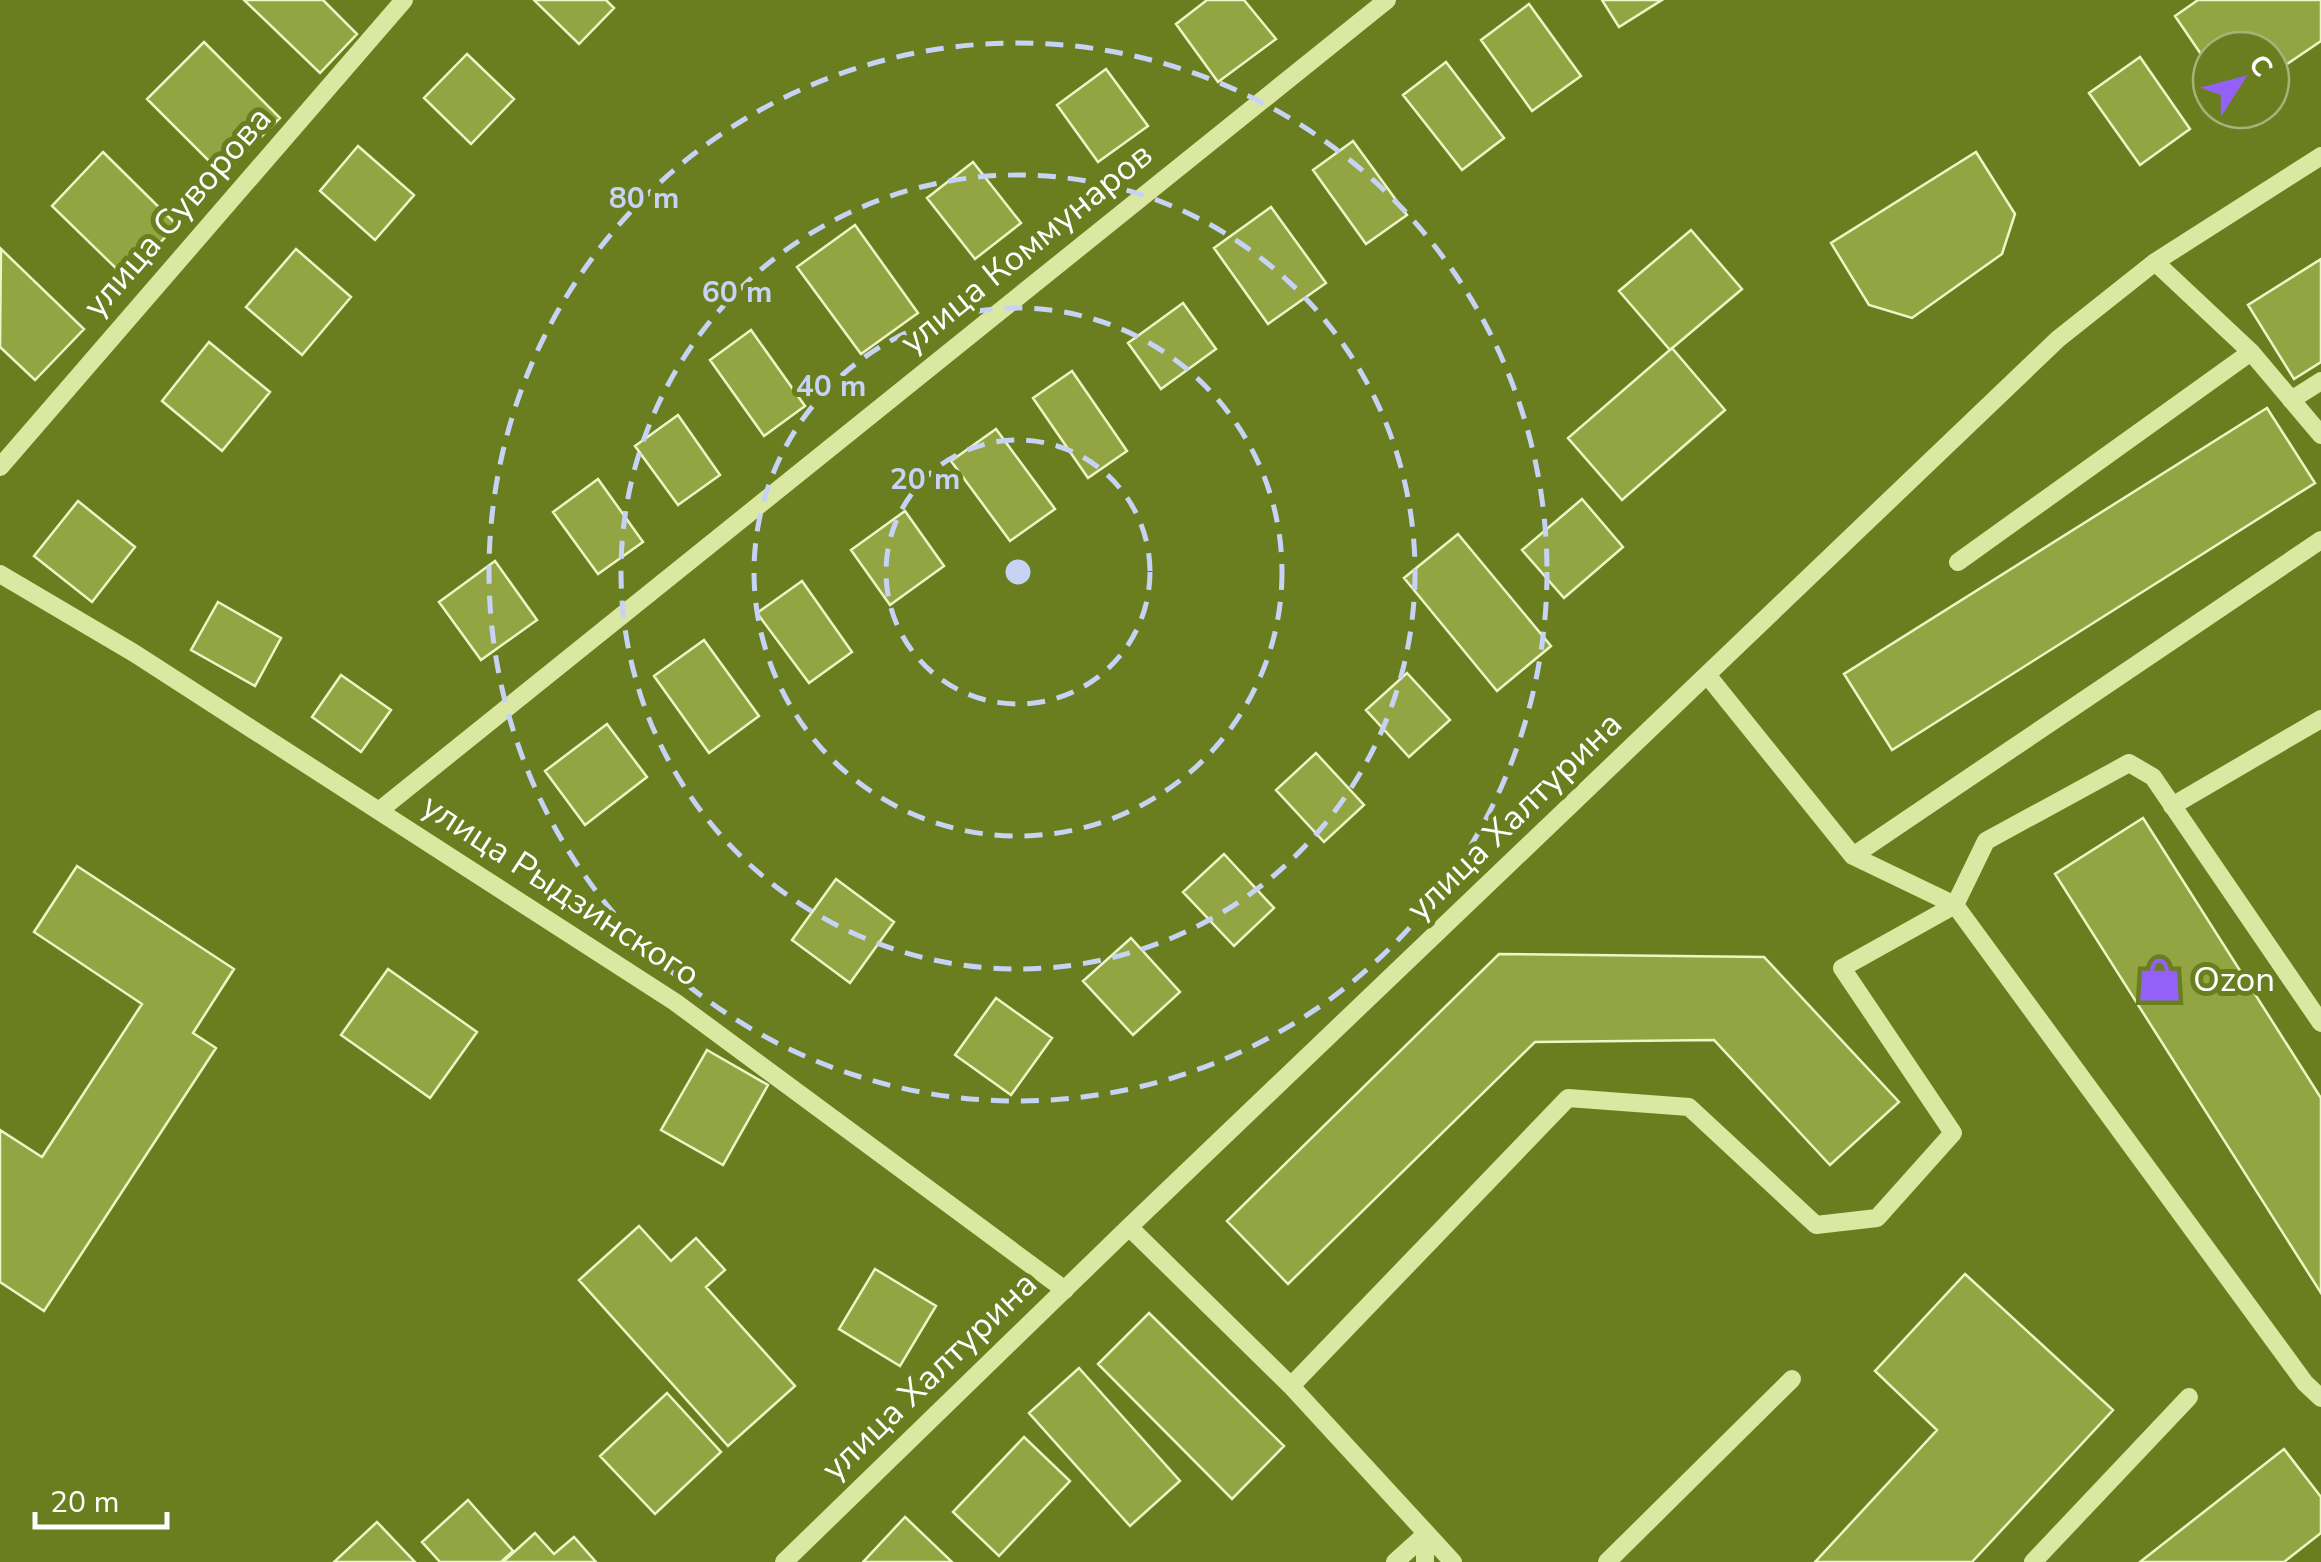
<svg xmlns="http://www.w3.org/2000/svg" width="2321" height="1562" viewBox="0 0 2321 1562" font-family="'Nunito Sans',sans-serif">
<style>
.building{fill:#93a543;stroke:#edf6c5;stroke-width:2.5}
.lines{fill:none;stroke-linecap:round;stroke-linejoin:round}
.minor{stroke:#dbe8a2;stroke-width:18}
.ring{fill:none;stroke:#c6d3f5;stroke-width:5;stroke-dasharray:18 12}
.labels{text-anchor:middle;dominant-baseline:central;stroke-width:10;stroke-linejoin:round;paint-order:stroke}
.street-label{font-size:35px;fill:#fff;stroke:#6b7e1f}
.poi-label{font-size:35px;fill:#fff;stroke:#6b7e1f;text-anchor:start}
.centre{fill:#c6d3f5;stroke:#6b7e1f;stroke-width:5}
.ring-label{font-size:30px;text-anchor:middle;font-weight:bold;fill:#c6d3f5;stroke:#6b7e1f;stroke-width:10;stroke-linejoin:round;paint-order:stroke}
</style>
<rect width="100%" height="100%" fill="#6b7e1f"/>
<path class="building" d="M244 0H323L357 34 320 73Z
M534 0H606L614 8 579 44Z
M1207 0H1244L1276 39 1218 82 1176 24Z
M1602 0H1662L1619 27Z
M2198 0H2321V41L2271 75V50H2211V69L2175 16Z
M1529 4 1581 76 1532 111 1481 40Z
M204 42 280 118 223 175 147 99Z
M467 54 514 99 471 144 424 98Z
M2140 57 2190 129 2140 165 2089 93Z
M1446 62 1504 138 1462 170 1403 95Z
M1106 69 1148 126 1098 162 1057 105Z
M1353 141 1407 215 1366 244 1313 170Z
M358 146 414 195 375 240 320 191Z
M103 152 177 225 126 278 52 206Z
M1976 152 2015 214 2002 254 1912 318 1869 305 1831 243Z
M973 162 1021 223 975 259 927 198Z
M1271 207 1326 283 1268 324 1214 248Z
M855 225 918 313 861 354 797 267Z
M1691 230 1742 289 1670 350 1619 291Z
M1 249 84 329 35 380 0 347Z
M296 249 351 297 302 355 246 307Z
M2321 259V362L2294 379 2248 305Z
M1183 303 1216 349 1161 389 1128 343Z
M751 330 805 406 764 436 710 360Z
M209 342 270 392 222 451 162 401Z
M1672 348 1725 410 1622 500 1568 438Z
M1072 371 1127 451 1088 478 1033 398Z
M2267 408 2315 483 1892 750 1844 674Z
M678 415 720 475 678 505 635 446Z
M996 429 1055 509 1010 541 951 461Z
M598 479 643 542 598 574 553 512Z
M1582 499 1623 547 1564 598 1522 550Z
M78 501 135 547 92 602 34 556Z
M905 511 944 566 890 605 851 550Z
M1458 534 1551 646 1497 691 1404 578Z
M495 561 537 620 481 660 439 602Z
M802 581 852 652 809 683 757 613Z
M218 602 281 638 255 686 191 650Z
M704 640 759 716 709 753 654 676Z
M1407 673 1450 720 1409 757 1366 710Z
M341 675 391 710 361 752 312 717Z
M607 724 647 777 585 825 545 771Z
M1316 753 1364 805 1324 842 1276 790Z
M2143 818 2321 1098V1293L2055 874Z
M1224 854 1274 908 1234 946 1183 892Z
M77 866 234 969 193 1033 216 1048 44 1311 0 1282V1130L42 1157 142 1004 34 932Z
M836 879 894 922 850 983 792 940Z
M1131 938 1180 992 1133 1035 1083 981Z
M1499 954 1764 957 1899 1102 1830 1165 1714 1040 1535 1042 1288 1284 1227 1221Z
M388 969 477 1032 430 1098 341 1035Z
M996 998 1052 1038 1011 1095 955 1055Z
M707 1050 768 1085 723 1165 661 1130Z
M639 1226 671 1261 696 1238 725 1270 706 1287 795 1386 728 1446 579 1280Z
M875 1269 936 1306 900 1366 839 1329Z
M1965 1274 2113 1410 1972 1562H1815L1937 1430 1875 1371Z
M1149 1313 1284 1446 1232 1499 1098 1364Z
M1079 1368 1180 1481 1130 1526 1029 1413Z
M667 1393 721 1452 655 1514 600 1456Z
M1024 1437 1070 1481 999 1556 953 1512Z
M2284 1449 2321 1497V1533L2284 1562H2140Z
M468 1500 513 1551 501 1562H440L422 1542Z
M905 1517 952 1562H863Z
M377 1522 415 1562H334Z
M535 1533 554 1554 574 1537 596 1562H503Z"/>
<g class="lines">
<path class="minor" d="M2155 262 2251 352 2321 435
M2291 400 2321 381
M0 467 404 0
M1958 562 2251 352
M0 574 134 653 675 1002 1065 1290
M1708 676 1853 856 1955 905 2305 1383 2321 1398
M2172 806 2321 719
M380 810 1387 0
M1853 856 2321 540
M1129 1227 1291 1386 1453 1562
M1291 1386 1568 1098 1689 1107 1816 1225 1877 1218 1953 1133 1842 968 1955 905 1986 841 2129 763 2153 777 2321 1023
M784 1562 1129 1227 2058 339 2155 262 2321 156
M1395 1562 1425 1535V1562
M1607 1562 1792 1379
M2033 1562 2189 1397"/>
</g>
<g class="ring">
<circle cx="1018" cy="572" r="132"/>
<circle cx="1018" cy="572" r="264"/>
<circle cx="1018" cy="572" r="397"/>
<circle cx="1018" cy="572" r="529"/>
</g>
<defs>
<symbol id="shop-bare" viewBox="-9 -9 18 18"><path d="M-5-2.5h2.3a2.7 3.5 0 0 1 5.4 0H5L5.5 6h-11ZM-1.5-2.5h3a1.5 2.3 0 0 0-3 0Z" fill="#9461f6" stroke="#6b7e1f" stroke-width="2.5" paint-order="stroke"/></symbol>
</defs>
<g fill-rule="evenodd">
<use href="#shop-bare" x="2128" y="948" width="63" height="63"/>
</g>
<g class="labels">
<g class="street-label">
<text transform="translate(177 212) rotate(-49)">улица Суворова</text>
<text transform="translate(1026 248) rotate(-39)">улица Коммунаров</text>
<text transform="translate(1514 816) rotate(-44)">улица Халтурина</text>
<text transform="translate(561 890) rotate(33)">улица Рыдзинского</text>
<text transform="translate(929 1376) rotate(-44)">улица Халтурина</text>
</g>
<g class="poi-label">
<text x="2193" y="979">Ozon</text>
</g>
</g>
<circle cx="1018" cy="572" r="15" class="centre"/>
<g class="ring-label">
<text x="644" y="208">80 m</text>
<text x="737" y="302">60 m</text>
<text x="831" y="396">40 m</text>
<text x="925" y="489">20 m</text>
</g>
<g transform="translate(2241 80) rotate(54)"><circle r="48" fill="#6b7e1f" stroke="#a6b279" stroke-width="2.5"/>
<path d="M0-8L18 38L0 25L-18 38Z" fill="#9461f6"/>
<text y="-15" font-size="28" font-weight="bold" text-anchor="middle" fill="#ffffff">С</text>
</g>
<path d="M35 1512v15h132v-15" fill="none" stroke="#ffffff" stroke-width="5"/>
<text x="50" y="1512" font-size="30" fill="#ffffff" stroke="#6b7e1f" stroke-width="8" paint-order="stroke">20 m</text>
</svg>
